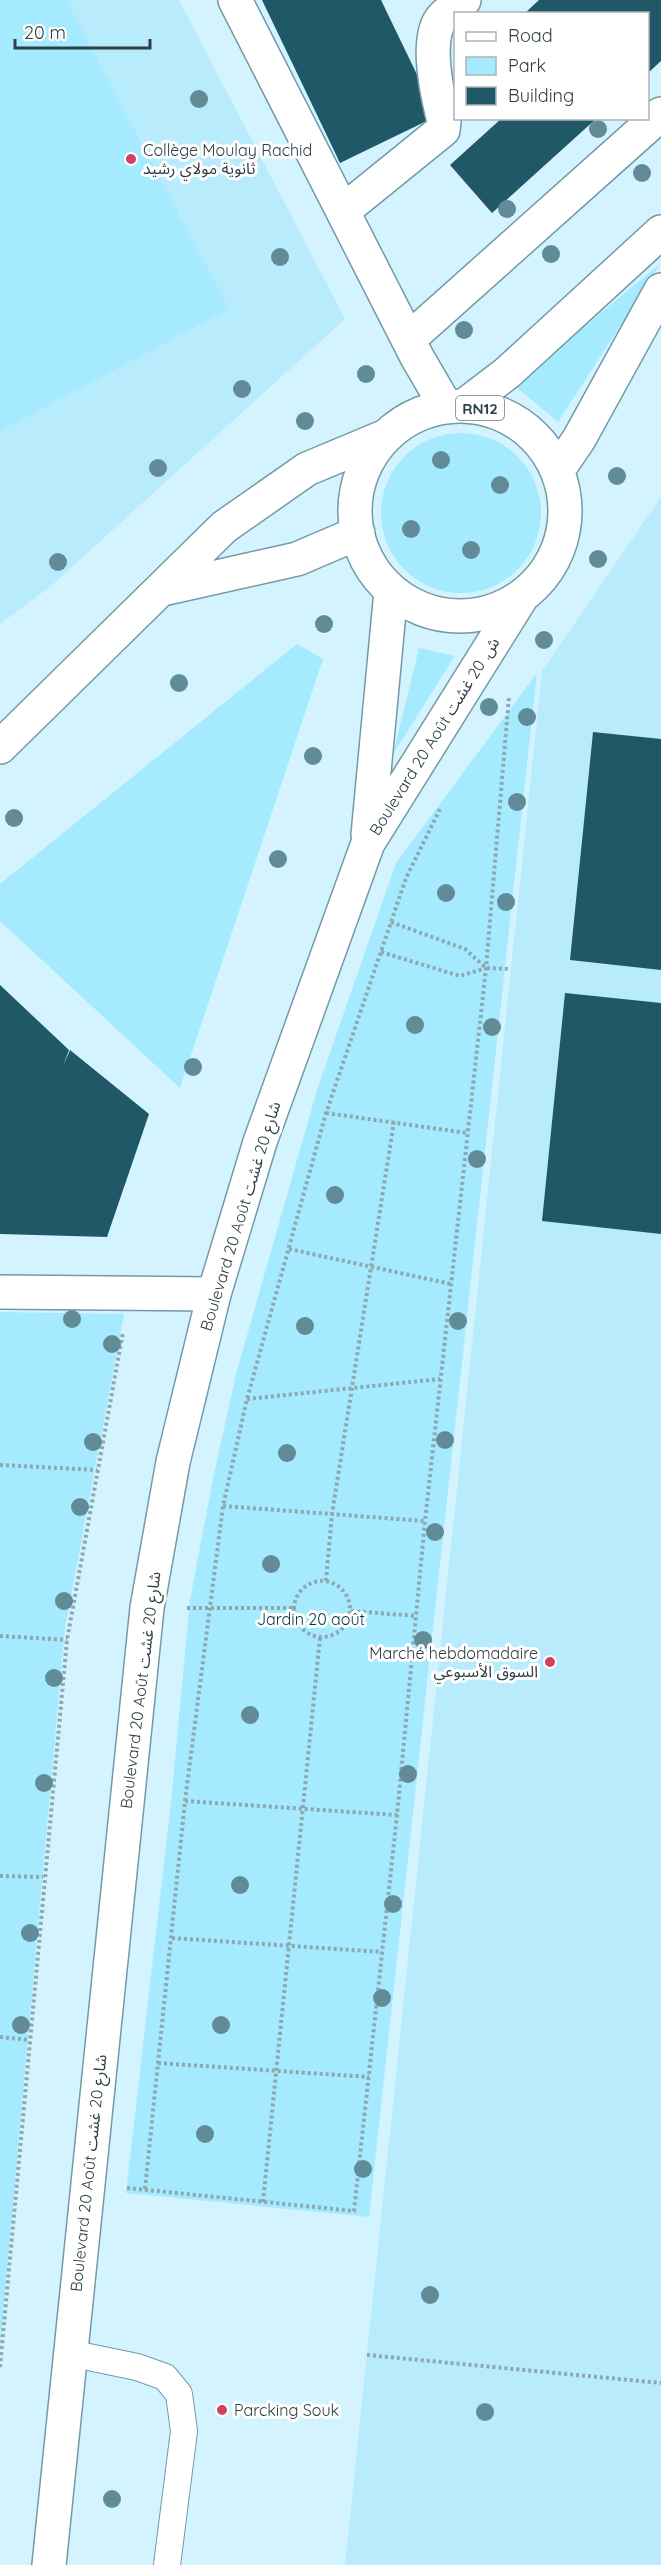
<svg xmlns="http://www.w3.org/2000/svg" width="661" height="2565" viewBox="0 0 661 2565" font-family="Quicksand,'Noto Sans Arabic',sans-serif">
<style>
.built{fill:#b8ebfb}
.green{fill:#a5eaff}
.building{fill:#215867}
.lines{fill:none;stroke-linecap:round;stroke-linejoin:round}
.lane-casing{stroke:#739aa6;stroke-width:28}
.street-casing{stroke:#739aa6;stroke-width:36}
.secondary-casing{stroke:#739aa6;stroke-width:36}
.primary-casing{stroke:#739aa6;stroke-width:36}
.path{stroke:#8ea8b0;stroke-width:4;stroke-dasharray:3 3;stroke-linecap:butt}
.lane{stroke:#fff;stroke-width:26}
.street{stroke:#fff;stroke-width:33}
.secondary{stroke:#fff;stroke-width:33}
.primary{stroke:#fff;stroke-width:33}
.tree{fill:#618c97}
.poi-dot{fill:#d04160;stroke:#fff;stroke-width:2}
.labels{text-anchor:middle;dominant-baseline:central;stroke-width:6;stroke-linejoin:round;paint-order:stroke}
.shield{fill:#fff;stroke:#6d797d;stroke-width:1.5}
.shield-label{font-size:15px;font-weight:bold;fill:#2f4045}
.poi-label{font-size:16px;fill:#2f4045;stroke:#fff;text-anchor:start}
.street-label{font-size:16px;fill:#2f4045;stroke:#fff}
.park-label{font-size:16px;fill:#043743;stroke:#fff}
</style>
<rect width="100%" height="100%" fill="#d3f4fe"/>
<path class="built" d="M0 0H179L345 319 51 586 0 624Z
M661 497V2565H345L542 671Z"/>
<path class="green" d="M0 0H66L229 309 0 431Z
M661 263 558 422 514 385Z
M381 513a80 80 0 1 1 160 0a80 80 0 1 1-160 0Z
M297 644 323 659 180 1088 0 921V884Z
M419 648 455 656 393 754Z
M537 673 369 2217 126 2193 171 1802 190 1600 212 1484 236 1374 317 1090 396 863Z
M0 1312 124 1314 65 1628 0 2347Z"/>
<path class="building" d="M262 0H381L437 116 340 163Z
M539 0H661V61L648 73V14H524Z
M502 118H597L492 213 450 165Z
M593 732 661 739V970L570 960Z
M0 985 69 1050 63 1066 70 1050 149 1114 107 1237 0 1234Z
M565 993 661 1003V1234L542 1221Z"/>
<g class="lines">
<defs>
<path id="lane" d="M69 2353 137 2367 165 2377 179 2394 184 2431 167 2565"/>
<path id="street" d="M235 0 417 357 445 405
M343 211 443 130 444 121C438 98 424 38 442 18 448 11 457 6 464 0
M409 339 661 114
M0 1292 214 1294"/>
<path id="secondary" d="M368 835 391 591
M49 2565 147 1608 173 1462 214 1294 260 1142 368 843 521 598"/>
<path id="primary" d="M465 405 507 373 661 232
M355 511a105 105 0 1 1 210 0a105 105 0 1 1-210 0Z
M558 470 579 439 661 290
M163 589 297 559 358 533
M0 747 224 527 307 469 386 436"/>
</defs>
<use href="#lane" class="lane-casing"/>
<use href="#street" class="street-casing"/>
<use href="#secondary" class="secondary-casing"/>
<use href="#primary" class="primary-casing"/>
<path class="path" d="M391 922 465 949 486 968 511 969
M381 952 460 976 486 968
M326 1113 467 1133
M289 1249 451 1284
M247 1399 440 1379
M0 1465 97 1470
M223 1506 425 1521
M294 1609a28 28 0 1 1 56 0a28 28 0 1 1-56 0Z
M326 1581 332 1514 394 1122
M187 1608H293
M351 1611 417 1616
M0 1636 67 1640
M185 1801 397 1815
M0 1876 43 1877
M172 1938 382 1952
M0 2037 30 2040
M158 2063 369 2077
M127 2188 354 2211 397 1815 425 1521 486 968 509 697
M145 2189 185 1801 223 1506 247 1399 326 1113 406 878 440 809
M263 2202 320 1638
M367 2355 661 2383
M0 2367 67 1640 123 1332"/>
<use href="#lane" class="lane"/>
<use href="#street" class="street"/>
<use href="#secondary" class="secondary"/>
<use href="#primary" class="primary"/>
</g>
<g class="tree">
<circle cx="199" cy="99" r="9"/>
<circle cx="598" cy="129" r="9"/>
<circle cx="642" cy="173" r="9"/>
<circle cx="507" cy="209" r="9"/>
<circle cx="551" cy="254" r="9"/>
<circle cx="280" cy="257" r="9"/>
<circle cx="464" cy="330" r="9"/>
<circle cx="366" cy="374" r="9"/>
<circle cx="242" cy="389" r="9"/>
<circle cx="305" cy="421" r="9"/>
<circle cx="441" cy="460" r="9"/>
<circle cx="158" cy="468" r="9"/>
<circle cx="617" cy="476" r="9"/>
<circle cx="500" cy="485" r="9"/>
<circle cx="411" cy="529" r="9"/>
<circle cx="471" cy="550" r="9"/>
<circle cx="598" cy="559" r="9"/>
<circle cx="58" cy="562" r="9"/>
<circle cx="324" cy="624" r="9"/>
<circle cx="544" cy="640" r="9"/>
<circle cx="179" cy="683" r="9"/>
<circle cx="489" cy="707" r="9"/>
<circle cx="527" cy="717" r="9"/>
<circle cx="313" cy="756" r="9"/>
<circle cx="517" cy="802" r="9"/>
<circle cx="14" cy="818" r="9"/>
<circle cx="278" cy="859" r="9"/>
<circle cx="446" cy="893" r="9"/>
<circle cx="506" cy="902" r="9"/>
<circle cx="415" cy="1025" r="9"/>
<circle cx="492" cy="1027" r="9"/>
<circle cx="193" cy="1067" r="9"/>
<circle cx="477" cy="1159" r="9"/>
<circle cx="335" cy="1195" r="9"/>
<circle cx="72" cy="1319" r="9"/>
<circle cx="458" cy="1321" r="9"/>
<circle cx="305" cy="1326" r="9"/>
<circle cx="112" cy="1344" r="9"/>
<circle cx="445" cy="1440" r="9"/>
<circle cx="93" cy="1442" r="9"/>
<circle cx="287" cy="1453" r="9"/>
<circle cx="80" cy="1507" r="9"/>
<circle cx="435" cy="1532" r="9"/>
<circle cx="271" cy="1564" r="9"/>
<circle cx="64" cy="1601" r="9"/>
<circle cx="423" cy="1640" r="9"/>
<circle cx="54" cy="1678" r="9"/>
<circle cx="250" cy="1715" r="9"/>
<circle cx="408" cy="1774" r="9"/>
<circle cx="44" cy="1783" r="9"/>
<circle cx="240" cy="1885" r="9"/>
<circle cx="393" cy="1904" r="9"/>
<circle cx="30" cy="1933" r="9"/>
<circle cx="382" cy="1998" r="9"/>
<circle cx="21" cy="2025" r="9"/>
<circle cx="221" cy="2025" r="9"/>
<circle cx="205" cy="2134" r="9"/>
<circle cx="363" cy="2169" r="9"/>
<circle cx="430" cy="2295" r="9"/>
<circle cx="485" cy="2412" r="9"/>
<circle cx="112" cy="2499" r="9"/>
</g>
<g class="poi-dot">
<circle cx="131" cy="159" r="6"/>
<circle cx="550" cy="1662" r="6"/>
<circle cx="222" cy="2410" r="6"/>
</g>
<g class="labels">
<rect class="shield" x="456" y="396" width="48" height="24" rx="4.5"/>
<g class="shield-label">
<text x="480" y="408">RN12</text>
</g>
<g class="poi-label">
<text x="143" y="150">Collège Moulay Rachid<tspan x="143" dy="18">ثانوية مولاي رشيد</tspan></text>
<text x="538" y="1653" text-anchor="end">Marché hebdomadaire<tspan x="538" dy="18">السوق الأسبوعي</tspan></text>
<text x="234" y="2410">Parcking Souk</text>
</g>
<g class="street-label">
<text transform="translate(434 736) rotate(-58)">Boulevard 20 Août ش. 20 غشت</text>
<text transform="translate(240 1216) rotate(-73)">Boulevard 20 Août شارع 20 غشت</text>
<text transform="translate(140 1690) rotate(-83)">Boulevard 20 Août شارع 20 غشت</text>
<text transform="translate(88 2173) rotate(-84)">Boulevard 20 Août شارع 20 غشت</text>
</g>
<g class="park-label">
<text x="311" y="1619">Jardin 20 août</text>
</g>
</g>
<rect x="454" y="12" width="195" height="108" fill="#ffffff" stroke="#acb3b5" stroke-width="1.5"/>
<rect x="466" y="32" width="30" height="9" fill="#ffffff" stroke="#acb3b5" stroke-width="1.5"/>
<text x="508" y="42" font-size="18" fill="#2f4045">Road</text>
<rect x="466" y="57" width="30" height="18" fill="#a5eaff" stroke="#acb3b5" stroke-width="1.5"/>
<text x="508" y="72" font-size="18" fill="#2f4045">Park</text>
<rect x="466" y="87" width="30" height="18" fill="#215867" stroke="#acb3b5" stroke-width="1.5"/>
<text x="508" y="102" font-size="18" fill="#2f4045">Building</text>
<path d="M15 39v9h135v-9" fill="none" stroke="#2f4045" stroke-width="3"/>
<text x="24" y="39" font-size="18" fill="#2f4045" stroke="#ffffff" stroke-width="4.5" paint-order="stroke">20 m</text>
</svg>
